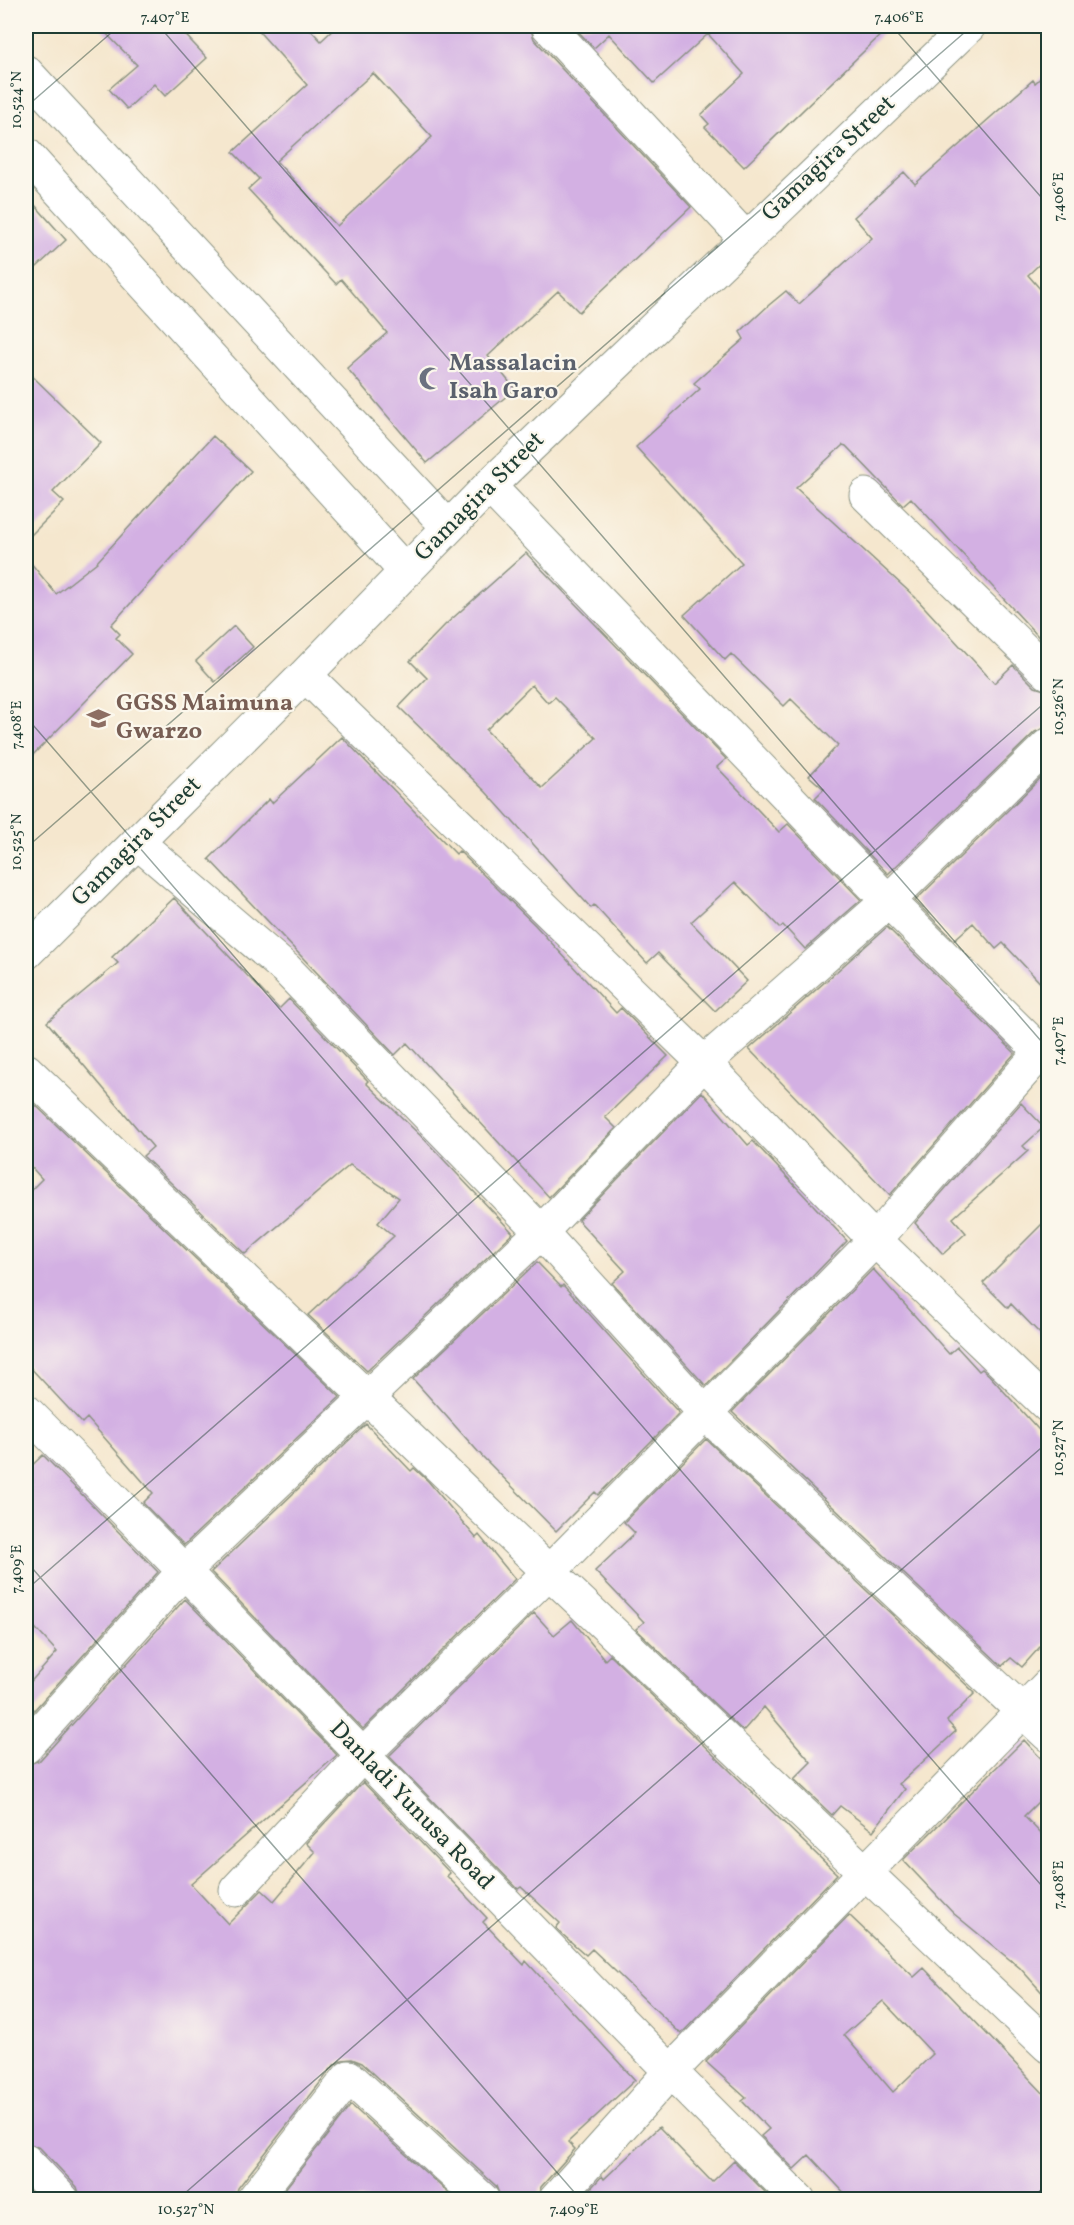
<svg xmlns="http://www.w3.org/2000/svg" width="1074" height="2225" viewBox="0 0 1074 2225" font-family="Vollkorn,serif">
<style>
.building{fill:#d3b0e3;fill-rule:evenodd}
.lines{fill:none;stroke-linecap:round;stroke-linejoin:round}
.minor-casing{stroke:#8a9281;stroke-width:35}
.minor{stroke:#fff;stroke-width:33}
.ticks{fill:none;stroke:#1f3d34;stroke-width:1.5;stroke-opacity:0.45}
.labels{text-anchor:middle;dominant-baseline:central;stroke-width:4.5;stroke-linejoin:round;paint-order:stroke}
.street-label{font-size:24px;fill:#1f3d34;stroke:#fbf7ec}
.worship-label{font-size:24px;font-weight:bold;fill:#5b616d;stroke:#fbf7ec;text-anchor:start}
.education-label{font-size:24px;font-weight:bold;fill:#785e54;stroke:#fbf7ec;text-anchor:start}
.neatline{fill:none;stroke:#1f3d34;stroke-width:2}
.ticks-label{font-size:15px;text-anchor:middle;fill:#1f3d34}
</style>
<rect width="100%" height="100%" fill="#fbf7ec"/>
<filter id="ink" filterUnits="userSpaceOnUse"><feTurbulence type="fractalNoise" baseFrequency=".0167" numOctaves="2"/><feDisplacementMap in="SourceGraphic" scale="12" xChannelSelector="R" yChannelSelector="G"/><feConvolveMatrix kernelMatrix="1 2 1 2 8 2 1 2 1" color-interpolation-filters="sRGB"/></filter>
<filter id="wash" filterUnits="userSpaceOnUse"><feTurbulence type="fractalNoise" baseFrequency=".008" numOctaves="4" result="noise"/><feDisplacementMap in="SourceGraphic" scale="24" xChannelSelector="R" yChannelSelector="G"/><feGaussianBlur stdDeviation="1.35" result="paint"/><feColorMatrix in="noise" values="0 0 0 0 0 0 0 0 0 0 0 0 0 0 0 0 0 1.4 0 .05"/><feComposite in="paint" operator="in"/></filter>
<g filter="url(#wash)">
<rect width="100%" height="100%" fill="#f5e7ce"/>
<g id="blocks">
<path class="building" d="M99 26H177L207 58 165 96 154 84 127 109 109 89 137 65Z
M254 26H307L321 41 337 26H530L534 39 691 207 579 312 558 291 488 356 515 389 427 463 347 368 387 333 341 279 336 284 248 189 259 179 233 152 307 85ZM373 73 432 137 337 226 276 161Z
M573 26H890L744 167 705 127 709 124 701 115 744 74 708 34 654 83 609 34 594 48Z
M1048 71V256L1028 275 1048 298V647L911 498 903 505 846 446 843 445 796 488 915 597 994 683 1013 665 1035 687 1048 691V727L1035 732 888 874 815 798 824 789 809 776 838 745 791 699 784 706 731 654 725 660 684 615 742 563 636 447 700 389 694 383 744 339 740 332 769 305 786 291 799 304 872 238 854 217 904 172 915 184 1033 80 1035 83Z
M26 195 66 240 26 277Z
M26 370 101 443 53 492 64 502 26 540Z
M213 436 251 471 111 625 120 634 116 638 132 654 26 762V557L56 594 97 562Z
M526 553 726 759 717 767 779 832 788 824 861 900 805 949 783 925 780 928 735 882 691 922 747 981 715 1011 658 953 647 963 594 905 591 908 486 792 399 707 427 678 410 661 445 625ZM532 685 548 703 555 697 596 738 542 788 486 730Z
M234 626 253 647 215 682 196 661Z
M342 737 456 854 459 851 535 925 616 1013 621 1008 668 1056 605 1117 616 1128 549 1197 407 1043 395 1055 209 859 269 799 272 803Z
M1048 771V991L1003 943 996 949 973 923 954 940 915 901Z
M174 898 279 1009 289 999 368 1081 366 1083 425 1140 513 1233 367 1371 308 1315 394 1236 378 1223 399 1198 350 1165 245 1254 143 1156 153 1147 47 1022 118 963 112 957Z
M887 927 1015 1053 890 1195 749 1049Z
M702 1092 748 1145 753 1141 847 1241 706 1386 612 1283 625 1271 578 1220Z
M26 1096 340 1397 184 1545 143 1503 153 1493 87 1418 82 1423 26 1363V1195L42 1179 26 1161Z
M1021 1103 1044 1127 1023 1146 1028 1151 953 1218 966 1233 943 1254 915 1223Z
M1048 1218V1342L1011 1304 1008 1308 983 1283Z
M537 1262 561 1287 563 1285 679 1413 598 1495 595 1492 556 1531 482 1456 413 1379Z
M873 1269 949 1354 957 1347 979 1371 982 1369 989 1375 1048 1440V1638L1022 1667 1011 1658 1002 1666 732 1412Z
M366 1424 411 1471 414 1468 428 1481 476 1538 479 1535 515 1579 363 1729 211 1572Z
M706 1439 975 1693 947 1721 956 1731 899 1784 905 1789 873 1831 840 1806 832 1815 794 1779 811 1762 764 1707 743 1731 636 1629 644 1622 595 1571 635 1533 624 1522Z
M43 1455 158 1572 26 1719V1687L57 1652 26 1618V1471Z
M185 1599 337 1755 191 1884 228 1924 262 1890 274 1901 315 1852 306 1843 363 1782 450 1873 447 1876 487 1918 483 1922 524 1965 526 1961 635 2080 568 2142 575 2149 541 2187 537 2199H501L496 2186 362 2063 352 2059 342 2060 334 2065 238 2188 235 2199H81L77 2187 40 2148 26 2143V1765L40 1760Z
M534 1613 554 1635 572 1620 605 1660 610 1655 837 1874 681 2034 592 1949 586 1955 562 1934 556 1928 560 1923 521 1887 518 1889 389 1756Z
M1024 1740 1048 1766V1792L1024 1816 1048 1841V1999L1020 1968 953 1913 903 1860Z
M849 1915 914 1977 924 1968 1048 2098V2199H850L809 2155 794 2169 761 2136 769 2129 742 2101 746 2098 706 2062ZM883 2001 933 2054 893 2092 844 2035Z
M351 2105 455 2199H277Z
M659 2127 712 2182 734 2161 767 2194 761 2199H581L602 2176 604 2179Z"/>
</g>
</g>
<g filter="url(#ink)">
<use href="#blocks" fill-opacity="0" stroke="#8a9281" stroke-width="1.5"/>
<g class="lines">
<defs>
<path id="minor" d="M548 26 745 238
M26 72 448 527
M26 154 405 571
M489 486 888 901 1048 1059
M866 495 1048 673
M305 675 704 1063 875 1240 1048 1406
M137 842 286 969 541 1232 704 1412 1048 1735
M26 953 305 675 489 486 969 26
M26 1070 549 1572 1048 2046
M26 1411C286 1671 537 1941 799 2200
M26 1747 185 1570 541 1232 704 1063 888 901 1048 745
M236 1890 362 1756 549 1572 875 1240 1048 1044
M26 2161 63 2200
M253 2200 349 2077 483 2200
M555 2200 670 2072 1048 1685"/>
</defs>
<use href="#minor" class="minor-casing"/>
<use href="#minor" class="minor"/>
</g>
</g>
<path class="ticks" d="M159 26 1048 1049M892 26 1048 205M26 107 119 26M26 717 1048 1893M26 848 972 26M26 1561 581 2200M26 1590 1048 700M177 2200 1048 1442M1030 2200 1048 2183"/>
<defs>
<symbol id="mosque-bare" viewBox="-9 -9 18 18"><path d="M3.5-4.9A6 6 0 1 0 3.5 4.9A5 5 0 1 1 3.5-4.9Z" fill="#6b7280" stroke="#fbf7ec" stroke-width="2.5" paint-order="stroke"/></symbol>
<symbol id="school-bare" viewBox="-9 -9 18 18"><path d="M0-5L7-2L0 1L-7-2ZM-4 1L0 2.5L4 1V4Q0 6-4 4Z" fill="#8d6e63" stroke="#fbf7ec" stroke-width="2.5" paint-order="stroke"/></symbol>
</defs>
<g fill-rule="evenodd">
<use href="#mosque-bare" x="414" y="362" width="33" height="33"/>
<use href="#school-bare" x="82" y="702" width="33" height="33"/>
</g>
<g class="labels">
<g class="street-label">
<text transform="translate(829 159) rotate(-43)">Gamagira Street</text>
<text transform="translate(480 497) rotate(-45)">Gamagira Street</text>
<text transform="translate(137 842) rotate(-45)">Gamagira Street</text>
<text transform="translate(411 1806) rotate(46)">Danladi Yunusa Road</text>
</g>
<g class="worship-label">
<text x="449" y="364">Massalacin<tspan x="449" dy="28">Isah Garo</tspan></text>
</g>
<g class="education-label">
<text x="116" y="704">GGSS Maimuna<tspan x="116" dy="28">Gwarzo</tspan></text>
</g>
</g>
<rect width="1074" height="2225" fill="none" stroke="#fbf7ec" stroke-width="66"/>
<rect x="33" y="33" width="1008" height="2159" class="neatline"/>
<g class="ticks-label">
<text x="165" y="22">7.407°E</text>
<text x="899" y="22">7.406°E</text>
<text transform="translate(16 100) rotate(-90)" y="5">10.524°N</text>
<text transform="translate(1058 197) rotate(-90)" y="5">7.406°E</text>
<text transform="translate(1058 707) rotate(-90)" y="5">10.526°N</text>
<text transform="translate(16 725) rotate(-90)" y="5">7.408°E</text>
<text transform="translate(16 842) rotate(-90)" y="5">10.525°N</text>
<text transform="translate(1058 1041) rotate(-90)" y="5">7.407°E</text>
<text transform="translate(1058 1448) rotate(-90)" y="5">10.527°N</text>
<text transform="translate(16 1569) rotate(-90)" y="5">7.409°E</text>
<text transform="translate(1058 1885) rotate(-90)" y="5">7.408°E</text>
<text x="186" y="2214">10.527°N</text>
<text x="574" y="2214">7.409°E</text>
</g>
</svg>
